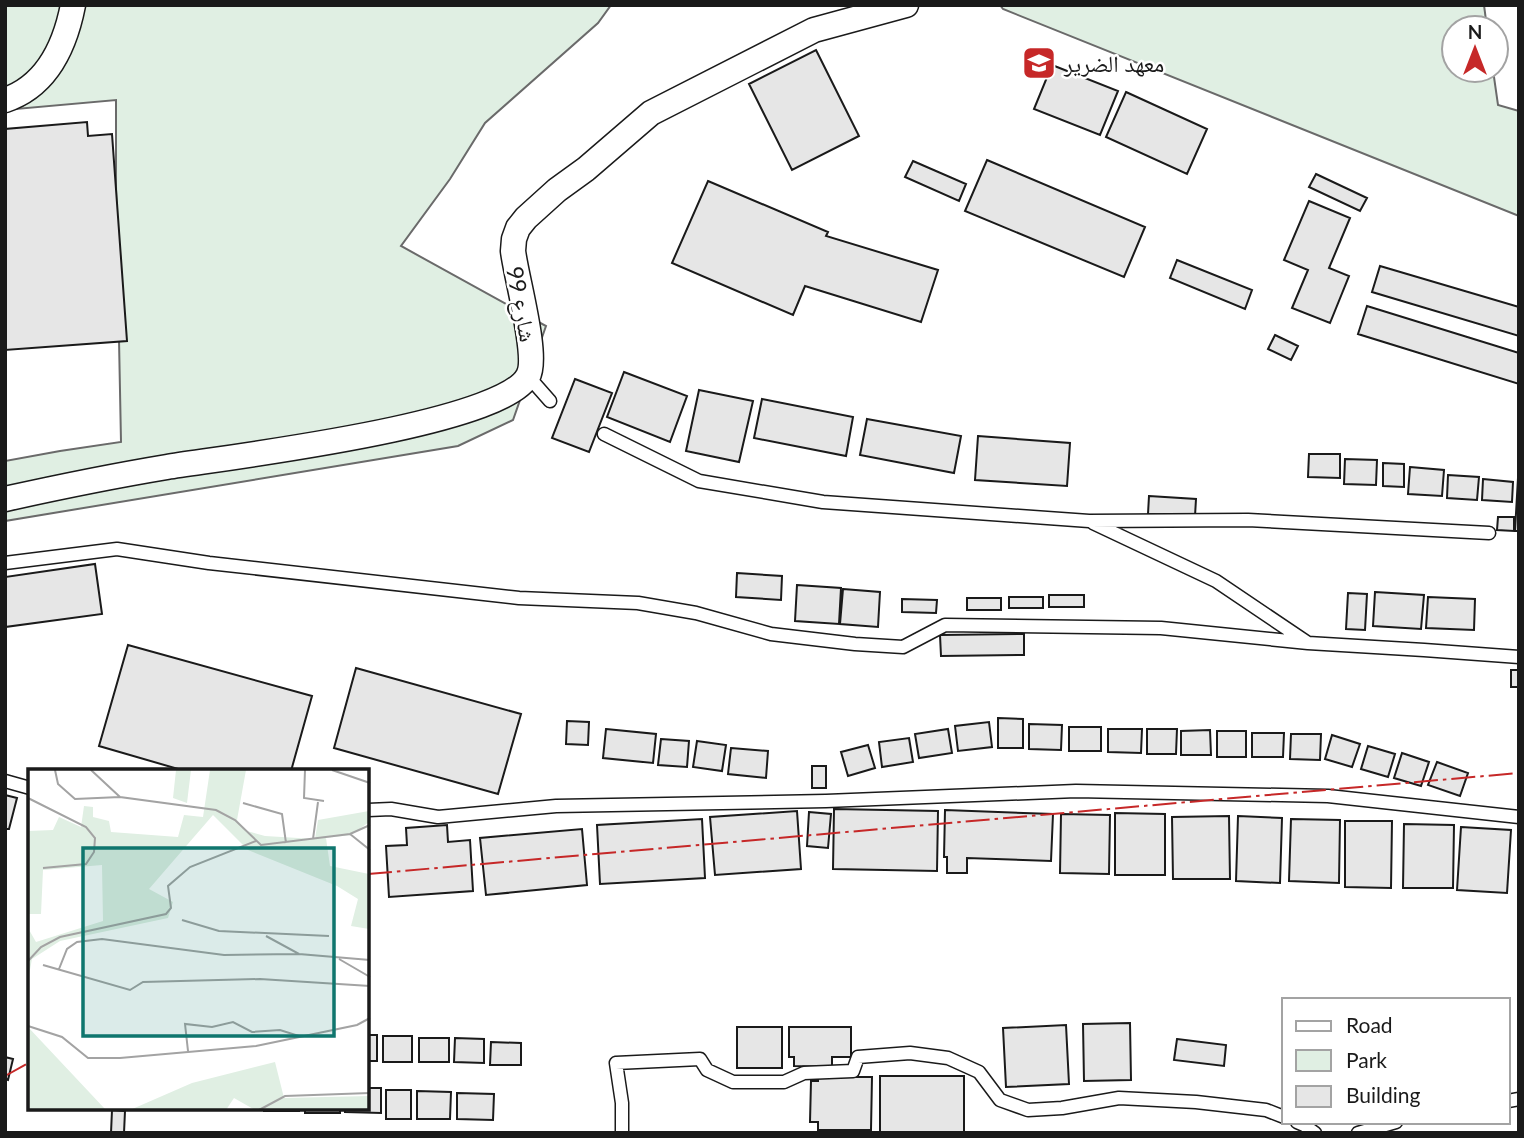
<svg xmlns="http://www.w3.org/2000/svg" width="1524" height="1138" viewBox="0 0 1524 1138" font-family="Lato,'Noto Naskh Arabic',sans-serif">
<style>
.green{fill:#e0efe3;stroke:#6a6a6a;stroke-width:2}
.building{fill:#e6e6e6;stroke:#1a1a1a;stroke-width:2}
.lines{fill:none;stroke-linecap:round;stroke-linejoin:round}
.service-casing{stroke:#1a1a1a;stroke-width:15}
.minor-casing{stroke:#1a1a1a;stroke-width:27}
.service{stroke:#fff;stroke-width:12}
.minor{stroke:#fff;stroke-width:24}
.power{stroke:#c62828;stroke-width:2;stroke-dasharray:24 5 3.5 5;stroke-linecap:butt}
.labels{text-anchor:middle;dominant-baseline:central;stroke-width:5;stroke-linejoin:round;paint-order:stroke}
.poi-label{font-size:23px;fill:#1a1a1a;stroke:#fff;text-anchor:start}
.street-label{font-size:23px;fill:#1a1a1a;stroke:#fff}
.inset-road{fill:none;stroke:#a3a3a3;stroke-width:2}
.view{fill:#0f766e;fill-opacity:0.15;stroke:#0f766e;stroke-width:3.5}
.inset-edge{fill:none;stroke:#1a1a1a;stroke-width:3.5}
</style>
<rect width="100%" height="100%" fill="#fff"/>
<path class="green" d="M5 5H611L598 23 485 123 450 179 401 246 546 326 513 420 458 446 5 521V461L60 451 121 442 116 186V100L5 110Z
M1000 5H1484L1487 28H1454V70H1493L1498 105 1519 111V216L1003 9Z"/>
<path class="building" d="M816 50 859 136 792 170 749 84Z
M1052 65 1118 91 1100 135 1034 109Z
M1126 92 1207 129 1187 174 1106 137Z
M87 122 88 136 112 134 127 341 5 350V129Z
M987 160 1145 227 1124 277 965 211Z
M913 161 966 184 959 201 905 177Z
M1316 174 1367 198 1360 211 1309 187Z
M708 181 828 232 826 236 938 270 921 322 805 286 793 315 672 263Z
M1309 201 1350 218 1329 268 1349 276 1330 323 1292 308 1308 270 1284 260Z
M1177 260 1252 290 1245 309 1170 278Z
M1380 266 1519 307V336L1372 292Z
M1367 306 1519 353V384L1358 334Z
M1275 335 1298 346 1291 360 1268 349Z
M624 372 687 396 670 442 607 417Z
M575 379 612 393 589 452 552 438Z
M699 390 753 401 739 462 686 451Z
M762 399 853 417 846 456 754 438Z
M867 419 961 436 954 473 860 455Z
M978 436 1070 443 1067 486 975 480Z
M1309 454H1340V478L1308 477Z
M1345 459 1377 460 1376 485 1344 484Z
M1383 463 1404 464V487L1383 486Z
M1410 467 1444 470 1442 496 1408 494Z
M1448 475 1479 477 1477 500 1447 498Z
M1518 478H1519V531H1515Z
M1483 479 1513 482 1512 502 1482 500Z
M1149 496 1196 499 1195 516 1148 514Z
M1498 517H1514V531L1497 530Z
M95 564 102 614 5 627V577Z
M737 573 782 576 781 600 736 597Z
M797 585 841 588 839 624 795 621Z
M843 589 880 592 878 627 840 624Z
M1375 592 1424 595 1421 629 1373 626Z
M1348 593 1367 594 1365 630 1346 629Z
M1049 595H1084V607H1049Z
M1009 597H1043V608H1009Z
M1428 597 1475 599 1474 630 1426 628Z
M967 598H1001V610H967Z
M902 599 937 600 936 613 902 612Z
M1024 634V655L941 656 940 635Z
M128 645 312 696 291 771H185L99 746Z
M356 668 521 714 498 794 334 748Z
M1511 670H1519V687H1511Z
M998 718 1023 719V748H998Z
M567 721 589 722 588 745 566 744Z
M989 722 992 747 958 751 955 726Z
M1029 724 1062 725 1061 750 1029 749Z
M1069 727H1101V751H1069Z
M606 729 656 734 653 763 603 758Z
M948 729 952 753 919 758 915 734Z
M1108 729H1142L1141 753 1108 752Z
M1147 729H1177L1176 754H1147Z
M1210 730 1211 755H1181V731Z
M1217 731H1246V757H1217Z
M1252 733H1284L1283 757H1252Z
M1291 734H1321L1320 760 1290 759Z
M1332 735 1360 744 1352 767 1325 759Z
M909 738 913 762 882 767 879 742Z
M661 739 689 741 687 767 658 765Z
M697 741 726 745 722 771 693 767Z
M868 745 875 768 848 776 841 752Z
M1368 746 1395 754 1388 777 1361 769Z
M731 748 768 751 766 778 728 774Z
M1402 753 1429 762 1421 786 1394 778Z
M1437 762 1468 773 1460 796 1428 785Z
M812 766H826V788H812Z
M5 795 17 798 9 829H5Z
M834 809 938 811 937 871 833 869Z
M945 810 1053 814 1051 861 967 858V873H947V857H944Z
M797 811 801 869 715 875 710 817Z
M809 812 831 814 828 848 807 846Z
M1115 813 1165 814V875H1115Z
M1061 814 1110 815 1109 874 1060 873Z
M1229 816 1230 879H1173L1172 817Z
M1238 816 1282 818 1280 883 1236 881Z
M702 819 705 878 600 884 597 825Z
M1291 819 1340 820 1339 883 1289 881Z
M1345 821H1392L1391 888 1345 887Z
M1404 824 1454 825 1453 888H1403Z
M447 825 448 842 470 840 473 891 389 897 386 846 407 845 406 828Z
M1461 827 1511 830 1507 893 1457 890Z
M582 829 587 885 486 895 480 838Z
M1130 1023 1131 1080 1084 1081 1083 1024Z
M1066 1025 1069 1084 1006 1087 1003 1028Z
M737 1027H782V1068H737Z
M789 1027H851V1057H832V1067L794 1066V1057H789Z
M368 1035H377V1061H368Z
M383 1036H412V1062H383Z
M419 1038H449V1062H419Z
M455 1038 484 1039V1063L454 1062Z
M1177 1039 1226 1045 1224 1066 1174 1060Z
M491 1042 521 1043V1065H490Z
M5 1057 13 1059 8 1080 5 1079Z
M880 1076H964V1133H880Z
M818 1077H872L871 1130H818V1122H810L811 1081H818Z
M368 1088H381V1113L345 1112V1108H368Z
M386 1090H411V1119H386Z
M417 1091 451 1092 450 1119H417Z
M457 1093 494 1094 493 1120 457 1119Z
M264 1108H299V1111H264Z
M305 1108H340V1113H305Z
M112 1110 125 1111 124 1133H111Z"/>
<g class="lines">
<defs>
<path id="service" d="M528 376 550 401
M604 434 699 481 823 502 1089 521 1248 520 1489 533
M1093 523 1216 581 1308 643 1424 650 1519 657
M5 563 117 549 209 563 519 598 638 603 696 613 771 634 855 644 903 647 945 625 1161 628 1308 643
M5 781 30 788
M368 810 391 809 438 817 556 806 826 801 1076 791 1328 796 1519 817
M1508 1101 1519 1099
M1297 1122 1304 1125 1315 1133
M622 1133V1103L616 1063 700 1059 707 1070 733 1082H784L804 1073 853 1071 858 1057 910 1053 948 1058 979 1072 1000 1100 1028 1110 1062 1108 1119 1098 1196 1102 1266 1110 1284 1117
M1358 1133 1396 1122"/>
<path id="minor" d="M5 100C47 86 65 46 73 5
M5 499C59 487 113 476 167 467 229 457 502 425 528 376 539 357 516 277 513 251L514 239 518 228 526 218 557 190 586 169 651 113 814 30 906 5"/>
</defs>
<use href="#service" class="service-casing"/>
<use href="#minor" class="minor-casing"/>
<use href="#service" class="service"/>
<use href="#minor" class="minor"/>
<path class="power" d="M368 874 1519 773
M5 1076 30 1062"/>
</g>
<defs>
<symbol id="school-square" viewBox="-11 -11 22 22"><rect x="-9" y="-9" width="18" height="18" rx="4" fill="#c62828" stroke="#fff"/><path d="M0-5L7-2L0 1L-7-2ZM-4 1L0 2.5L4 1V4Q0 6-4 4Z" fill="#fff"/></symbol>
</defs>
<g fill-rule="evenodd">
<use href="#school-square" x="1020" y="44" width="38" height="38"/>
</g>
<g class="labels">
<g class="poi-label">
<text x="1064" y="63">معهد الضرير</text>
</g>
<g class="street-label">
<text transform="translate(522 304) rotate(79)">شارع 99</text>
</g>
</g>
<g transform="translate(28 769)">
<rect width="341" height="341" fill="#fff"/>
<path d="M148 1H163L159 34 145 29ZM182 1H218L209 51 219 62 237 67 287 70 290 51 341 42V53L323 66 298 69 302 97 341 105V160L323 157 330 130 309 117 220 81 185 46 121 120 145 133 140 149 32 172 4 190 0 211V159L8 173 75 152 74 96 15 101 13 145H0V62L25 61 31 48 53 58 56 37 65 38V48L81 52 83 63 150 68 156 46 175 48ZM0 258 77 340 99 341H0ZM247 293 256 329 341 327V341H227L206 329 198 341H102L164 314Z" fill="#e0efe3"/>
<path class="inset-road" d="M27 1 30 15 47 30 92 28M63 1 92 28 188 41 207 51 233 76 322 65 342 56M277 1 276 29 296 32M304 1 342 14M0 29 58 58 67 69 66 83 58 95 15 99M215 34 254 45 258 74M322 65 342 81M285 70 290 33M154 151 191 162 301 167M238 167 271 185 342 191M311 190 342 208M0 192 13 178 32 168 138 145 143 139 140 117 162 98 228 72M15 196 102 221 115 213 232 210 342 217M31 200 39 180 49 173 74 170 196 186 271 185M0 257 34 268 60 289H92L228 277 329 256 342 249M160 282 157 255 184 258 205 253 224 263 252 261 274 268M231 341 257 327 342 324"/>
<path class="view" d="M55 79H306V267H55Z"/>
<rect width="341" height="341" class="inset-edge"/>
</g>
<rect width="1524" height="1138" fill="none" stroke="#1a1a1a" stroke-width="14"/>
<rect x="1282" y="998" width="228" height="126" fill="#ffffff" stroke="#a3a3a3" stroke-width="2"/>
<rect x="1296" y="1021" width="35" height="10" fill="#ffffff" stroke="#a3a3a3" stroke-width="2"/>
<text x="1346" y="1033" font-size="21" fill="#1a1a1a">Road</text>
<rect x="1296" y="1050" width="35" height="21" fill="#e0efe3" stroke="#a3a3a3" stroke-width="2"/>
<text x="1346" y="1068" font-size="21" fill="#1a1a1a">Park</text>
<rect x="1296" y="1086" width="35" height="21" fill="#e6e6e6" stroke="#a3a3a3" stroke-width="2"/>
<text x="1346" y="1103" font-size="21" fill="#1a1a1a">Building</text>
<g transform="translate(1475 49)"><circle r="33" fill="#ffffff" stroke="#a3a3a3" stroke-width="2"/>
<path d="M0-5L12 26L0 18L-12 26Z" fill="#c62828"/>
<text y="-10" font-size="19" font-weight="bold" text-anchor="middle" fill="#1a1a1a">N</text>
</g>
</svg>
